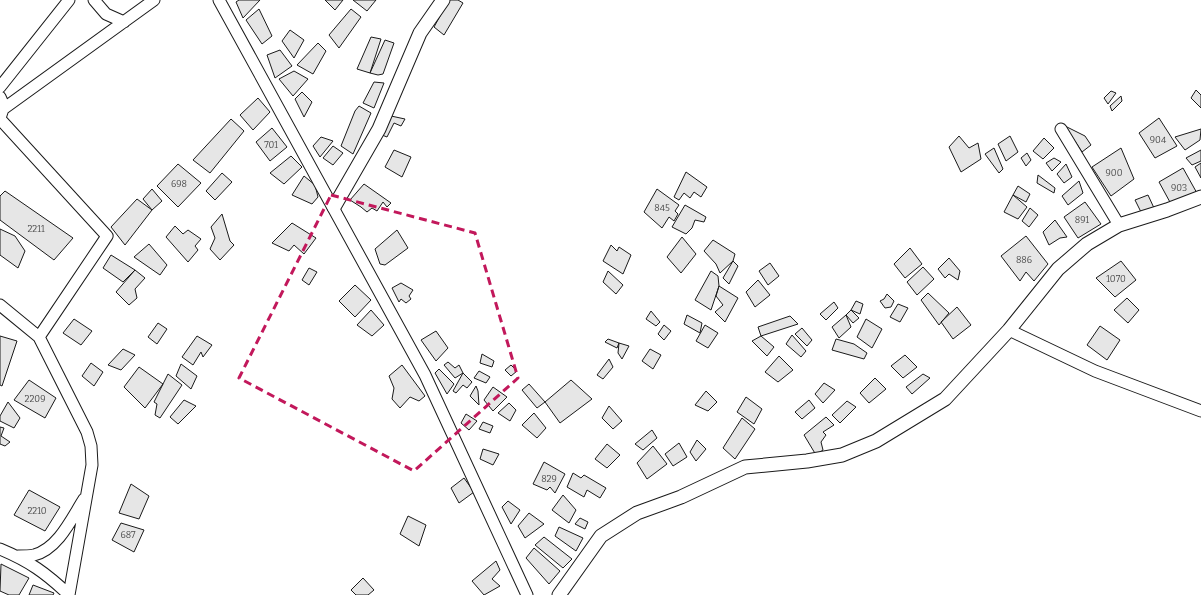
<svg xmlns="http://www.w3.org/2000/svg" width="1201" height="595" viewBox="0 0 1201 595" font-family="Bitter,serif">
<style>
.building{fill:#e6e6e6;stroke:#1a1a1a}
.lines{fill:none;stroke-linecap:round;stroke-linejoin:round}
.minor-casing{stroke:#1a1a1a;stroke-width:13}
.tertiary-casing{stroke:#1a1a1a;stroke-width:15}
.minor{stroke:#fff;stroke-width:11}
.tertiary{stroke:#fff;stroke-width:13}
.marked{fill:none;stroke:#c2185b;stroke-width:3;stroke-dasharray:8 5;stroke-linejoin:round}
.labels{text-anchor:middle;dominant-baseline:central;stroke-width:3;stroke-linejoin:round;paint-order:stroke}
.number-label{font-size:9px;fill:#4d4d4d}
</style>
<rect width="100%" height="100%" fill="#fff"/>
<path class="building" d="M239 0H260L243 18 236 2Z
M325 0H343L335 10Z
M353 0H376L367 11Z
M449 0H458L463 3 444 35 434 27Z
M259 9 272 36 262 44 246 20Z
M351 9 361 17 339 48 329 35Z
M290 30 304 40 294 58 282 41Z
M371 37 381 39 370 73 357 69Z
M385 40 394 43 383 74 378 75 370 73Z
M318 43 326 51 313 74 297 65Z
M280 50 292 66 275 78 267 55Z
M294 71 308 79 293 96 279 79Z
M374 82 384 83 374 108 363 103Z
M1196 90 1201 95V108L1191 98Z
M1111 91 1116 93 1108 104 1104 98Z
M302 92 312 102 304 117 295 99Z
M1121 96 1122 101 1112 111 1110 106Z
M258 98 270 112 253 130 240 115Z
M359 106 371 113 353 154 341 146 355 111Z
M391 116 405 119 401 126 394 123 387 137 382 135Z
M1159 118 1177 146 1155 158 1139 133Z
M231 119 244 131 210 173 193 160Z
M1065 126 1085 136 1091 145 1082 152Z
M272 128 287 147 270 161 256 142Z
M1201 129 1200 140 1185 150 1175 137Z
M959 136 969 148 978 143 981 159 961 172 949 147Z
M1010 136 1018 152 1006 161 998 144Z
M321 137 333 141 320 157 313 146Z
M1044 138 1054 148 1043 159 1033 151Z
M333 146 343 153 333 165 323 158Z
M994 148 1003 169 999 173 985 154Z
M1121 148 1134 179 1111 196 1092 167Z
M394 150 411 157 402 177 385 167Z
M1201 150V161L1192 165 1186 158Z
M1027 153 1031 160 1026 166 1021 158Z
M291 156 302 167 284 184 270 173Z
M1054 158 1061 162 1052 171 1046 163Z
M1201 163V178L1195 167Z
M178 164 201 183 178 207 157 186Z
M1066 164 1072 177 1064 183 1057 174Z
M1183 168 1198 195 1171 204 1159 182Z
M686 172 707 187 701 197 694 192 690 198 684 193 679 200 674 197Z
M222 173 232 182 215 200 206 191Z
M1038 175 1055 188 1054 193 1037 183Z
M304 176 315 185 318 197 312 204 292 195Z
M1079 181 1083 193 1068 205 1062 196Z
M364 184 391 203 387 207 383 202 377 211 372 208 367 212 361 207 350 200Z
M1018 186 1030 194 1026 202 1013 195Z
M152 189 162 201 152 210 143 199Z
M657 189 679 205 675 211 678 214 674 221 669 217 662 228 644 212Z
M5 191 73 238 54 260 0 220V196Z
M1013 195 1027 207 1018 219 1004 212Z
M1148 195 1154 208 1142 214 1135 200Z
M137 199 152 210 125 245 111 227Z
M1085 202 1101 224 1078 238 1064 217Z
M685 205 706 217 704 222 695 220 692 228 686 234 672 227Z
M1030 208 1038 215 1029 227 1022 221Z
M222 214 230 241 234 245 220 260 210 249 215 238 211 227Z
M1055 220 1067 237 1060 238 1049 245 1043 232Z
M292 223 316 238 304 254 294 245 289 251 272 243Z
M175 226 183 234 188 230 201 239 195 246 198 250 188 262 166 237Z
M0 229 15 236 25 251 18 268 0 255Z
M397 230 408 248 385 265 380 264 375 249Z
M1026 236 1048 264 1034 281 1026 272 1020 281 1001 256Z
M682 237 696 254 681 273 667 257Z
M713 240 735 254 733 261 720 273 716 264 704 251Z
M149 244 167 265 160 275 134 257Z
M611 245 617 251 619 247 631 255 623 274 603 261Z
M910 248 922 264 905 278 894 264Z
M111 255 135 270 123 282 103 268Z
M949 258 960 271 958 280 949 274 945 278 938 269Z
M733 261 738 266 729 284 723 278Z
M1121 261 1136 280 1115 297 1096 278Z
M770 263 779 276 768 285 759 271Z
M923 267 934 279 917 295 907 282Z
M309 268 317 272 309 285 302 280Z
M135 270 145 278 135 289 137 298 129 305 116 292Z
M608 271 623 285 616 294 603 282Z
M711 271 718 276 719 286 711 310 695 300Z
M758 280 770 295 755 307 746 292Z
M401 283 413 290 409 296 411 299 406 303 401 299 399 302 392 288Z
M355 285 371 300 355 317 339 301Z
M719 286 738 298 725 322 715 312 723 305 716 296Z
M928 293 949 313 939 325 921 300Z
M887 294 894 301 891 307 885 308 880 301 884 299Z
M1127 298 1139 310 1128 323 1114 310Z
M856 301 863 304 860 314 851 310Z
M834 302 838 308 826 320 820 314Z
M898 304 908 308 900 322 890 317Z
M957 307 971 325 953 339 941 322Z
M371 310 384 325 372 336 357 325Z
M851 310 859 318 853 323 846 315Z
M651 311 660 322 656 326 646 319Z
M687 315 702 323 700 333 684 324Z
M846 315 851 327 839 338 832 327Z
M790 316 798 324 761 336 758 327Z
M74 319 92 331 81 345 63 333Z
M866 319 882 329 872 348 857 337Z
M158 323 167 329 157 344 148 337Z
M664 325 671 331 664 340 658 334Z
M705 325 718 333 708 348 696 341Z
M1100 326 1120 340 1107 360 1087 345Z
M802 328 812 340 807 346 795 334Z
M436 331 448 348 436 361 421 340Z
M792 335 806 351 801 357 786 344Z
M0 336 17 341 2 386 0 385Z
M197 336 212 345 203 357 201 352 193 365 182 357Z
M761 336 774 347 767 356 752 341Z
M608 339 619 343 617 348 605 342Z
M836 339 854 344 867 353 864 359 832 350Z
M619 343 629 346 622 359 618 353Z
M123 349 135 355 121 370 108 365Z
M650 349 661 355 653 369 642 361Z
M482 354 494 361 492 367 480 363Z
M905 355 917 367 903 378 891 366Z
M779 356 793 370 778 382 765 372Z
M609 359 613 367 603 379 597 375Z
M448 362 455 368 459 365 463 373 455 378 444 365Z
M91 363 103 372 94 386 82 376Z
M181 364 197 376 191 389 176 376Z
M402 365 425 396 419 401 410 397 400 408 392 399 394 388 389 376Z
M511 365 517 371 511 376 505 370Z
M139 367 163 384 145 408 124 387Z
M439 369 454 384 447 394 435 373Z
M479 371 490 377 486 383 474 378Z
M463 373 472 382 467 388 463 385 456 393 453 391Z
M168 374 182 385 160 418 155 415 157 404 154 402Z
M923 374 930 378 912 394 906 387Z
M875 378 886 389 869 403 860 393Z
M29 380 56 398 45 418 14 400Z
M571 380 592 399 560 423 545 402Z
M824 383 835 390 823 403 815 394Z
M529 384 545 402 537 408 522 390Z
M476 386 478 391 479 405 470 396Z
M493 387 507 397 493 411 484 400Z
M706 391 717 402 708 411 695 405Z
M746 397 762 409 754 424 737 412Z
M184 400 196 406 178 424 170 417Z
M809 400 815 408 802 419 795 412Z
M847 401 856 407 840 423 832 415Z
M8 402 20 418 14 428 0 421V416Z
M509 403 516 410 510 421 498 413Z
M609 406 622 421 613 429 602 418Z
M534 413 546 428 537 438 522 425Z
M466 414 477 421 469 430 461 423Z
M826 417 834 425 823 432 826 435 821 442 823 450 816 455 804 435Z
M742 418 755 429 735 459 723 448Z
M483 422 493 426 490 433 479 429Z
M0 427 4 428 1 436 10 442 5 446 0 444Z
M652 430 657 438 643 450 635 444Z
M697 440 706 449 696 461 690 452Z
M679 443 687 457 673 466 665 454Z
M607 444 620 455 607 468 595 459Z
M653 446 667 464 647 479 637 463Z
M483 449 499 454 493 465 480 459Z
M544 462 565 474 555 493 550 487 547 490 533 484Z
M573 473 581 478 584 475 606 488 600 498 587 490 584 497 567 487Z
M464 478 474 492 459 503 451 488Z
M131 484 149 496 139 519 119 513Z
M29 490 60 507 45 531 14 515Z
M563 495 576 510 569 523 552 510Z
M508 501 520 510 511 524 502 507Z
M529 513 544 524 525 538 518 526Z
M408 516 426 525 419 546 400 534Z
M580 518 588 522 585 529 575 524Z
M121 523 144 530 134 552 112 540Z
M559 527 583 538 576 551 555 536Z
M544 537 572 559 563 568 535 545Z
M534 548 560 571 549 584 526 558Z
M496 561 500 570 492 579 500 586 484 595 472 581Z
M1 564 29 578 19 595H9L0 591Z
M363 578 374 590 368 595H356L351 590Z
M33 585 54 593 53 595H29Z"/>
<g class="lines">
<defs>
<path id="minor" d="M94 0 106 14 124 22
M219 0 425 375 527 595
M0 87 69 0
M0 97 4 106 1 115
M3 109 154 0
M0 119 107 236 39 337
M1061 129 1119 225
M0 305 39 337 87 432 91 446 92 465 69 595
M1009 330 1095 371 1201 411
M0 549C29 561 46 573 69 595
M18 556C23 556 29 556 34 555 58 549 72 518 84 499"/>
<path id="tertiary" d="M334 207 379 129 420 33 443 0
M559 595 601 536 637 513 681 497 745 467 807 461 842 455 876 441 945 399 1009 330 1058 269 1087 244 1119 225 1167 210 1201 197"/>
</defs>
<use href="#minor" class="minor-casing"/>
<use href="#tertiary" class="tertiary-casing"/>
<use href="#minor" class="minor"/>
<use href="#tertiary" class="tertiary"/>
</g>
<path class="marked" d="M331 195 475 233 518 378 414 471 239 378Z"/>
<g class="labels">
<g class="number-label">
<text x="1158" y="140">904</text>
<text x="271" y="145">701</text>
<text x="1114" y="173">900</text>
<text x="179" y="184">698</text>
<text x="1179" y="188">903</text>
<text x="662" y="208">845</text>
<text x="1082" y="220">891</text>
<text x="36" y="229">2211</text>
<text x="1024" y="260">886</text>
<text x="1116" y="279">1070</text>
<text x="35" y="399">2209</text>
<text x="549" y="479">829</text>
<text x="37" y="511">2210</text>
<text x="128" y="535">687</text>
</g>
</g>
</svg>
